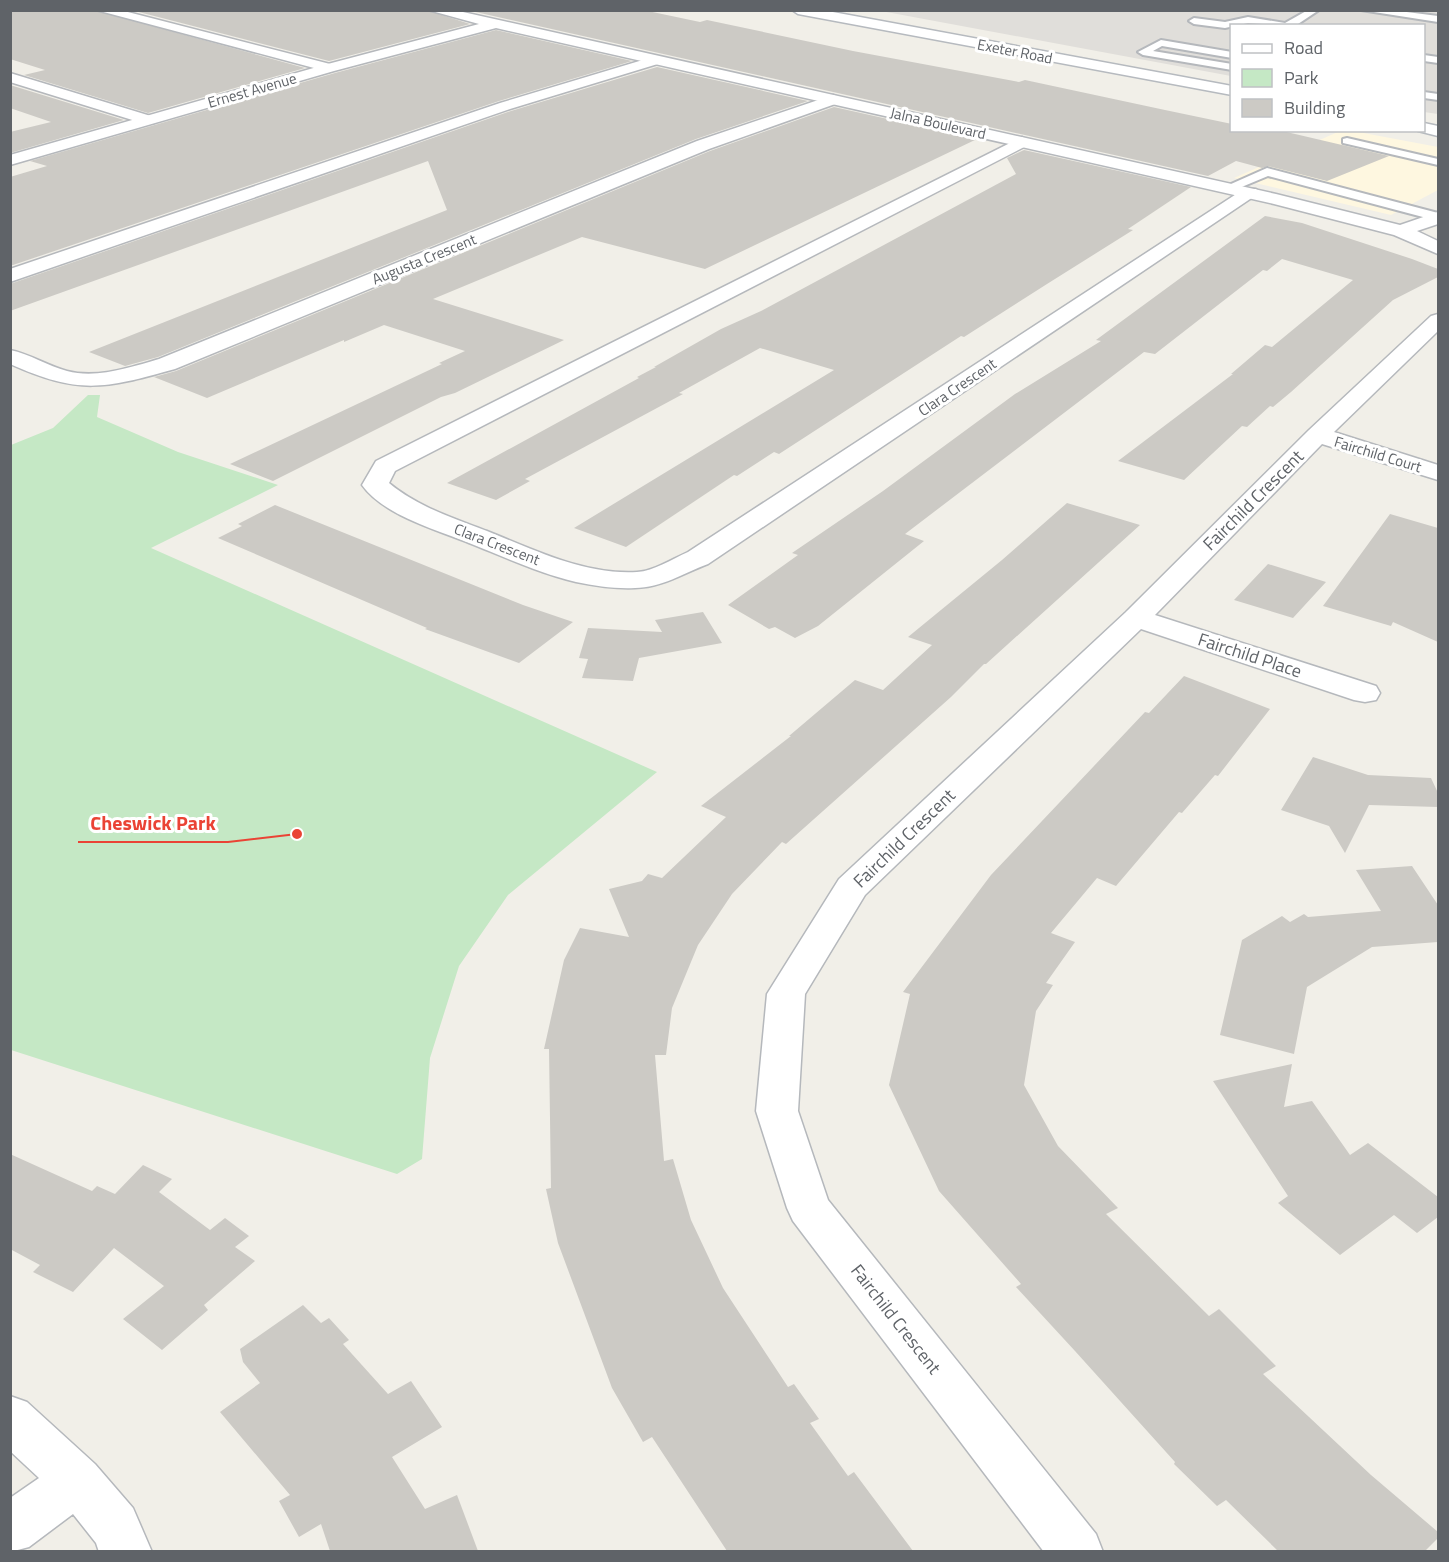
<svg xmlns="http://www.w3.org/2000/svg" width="1449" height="1562" viewBox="0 0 1449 1562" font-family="'Titillium Web',sans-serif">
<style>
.commercial{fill:#fef7e0}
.industrial{fill:#e0deda}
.green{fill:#c5e8c5}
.building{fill:#cccac5}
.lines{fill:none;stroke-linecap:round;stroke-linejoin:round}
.service-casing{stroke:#b5b8bc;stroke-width:4}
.minor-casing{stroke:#b5b8bc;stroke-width:3}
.tertiary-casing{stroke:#b5b8bc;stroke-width:3}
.secondary-casing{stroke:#b6babf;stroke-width:3}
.service{fill:#fff;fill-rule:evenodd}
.minor{fill:#fff;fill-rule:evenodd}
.tertiary{fill:#fff;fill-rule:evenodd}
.secondary{fill:#fff;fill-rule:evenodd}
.labels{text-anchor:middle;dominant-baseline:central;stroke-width:6;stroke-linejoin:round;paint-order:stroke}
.far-street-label{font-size:15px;fill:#5f6368;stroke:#fff}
.street-label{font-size:18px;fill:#5f6368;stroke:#fff}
.leader{fill:none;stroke:#ea4335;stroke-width:2}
.callout-dot{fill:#ea4335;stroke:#fff;stroke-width:2}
.callout-label{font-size:20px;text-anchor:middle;font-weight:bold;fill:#ea4335;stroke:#fff;stroke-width:6;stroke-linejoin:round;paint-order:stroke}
</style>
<rect width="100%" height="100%" fill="#f1efe8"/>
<path class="commercial" d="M1340 131H1353L1438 147V190L1391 215 1234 178Z"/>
<path class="industrial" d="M881 11H1438V114L1424 112V26H1232L1231 76Z"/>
<path class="green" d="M88 395H100L97 417 178 452 278 485 151 548 657 772 508 895 459 966 430 1058 422 1159 397 1174 11 1050V445L53 428Z"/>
<path class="building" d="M10 10H94L305 68 148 113 24 75 45 70 10 59Z
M131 10H426L470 24 329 61Z
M467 10H643L700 22 707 20 853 51 1019 82 1025 80 1165 110 1232 124V130H1278L1389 156 1327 181 1268 166 1262 168 1236 161 1208 176Z
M496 30 632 61 499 101 10 266V177L47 166 30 161 335 73Z
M657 67 808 101 696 139 158 357 125 366 89 352 447 210 428 161 10 311V284L511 111Z
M10 85 124 120 10 153V132L51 122 10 108Z
M834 107 977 139 705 269 582 237 433 299 564 340 455 393 441 397 273 481 230 464 442 364 439 363 465 351 384 325 344 342V340L207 398 154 377 176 371 710 151Z
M1024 150 1191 187 1128 229 1133 230 1047 284 964 337 961 336 779 454 774 452 737 476 734 475 626 547 574 528 834 370 760 348 679 393 683 394 525 479 530 481 496 500 447 483 639 378 637 377 656 367H654L721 329 761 311 1016 174 1007 158Z
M1265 216 1302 223 1412 259 1438 269V277L1393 300 1291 392 1273 407 1270 406 1247 427 1242 426 1184 480 1118 461 1233 374H1231L1265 345 1272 347 1353 280 1282 259 1267 271 1263 270 1155 354 1144 352 905 534 924 541 818 626 795 638 775 627 769 629 728 605 798 555 792 553 883 491 1015 394 1101 341 1096 340Z
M1067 503 1140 525 986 664H984L951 697 786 844 782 842 732 894 698 945 672 1008 666 1055H655L664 1161 673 1159 691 1220 723 1288 788 1387 794 1384 819 1419 810 1423 848 1476 854 1472 913 1551H727L652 1437 643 1442 612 1388 558 1243 546 1189 551 1188 549 1049H544L564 960 580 928 629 937 609 889 642 881 648 874 662 878 726 817 701 806 791 736H789L855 680 883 690 932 645 908 637 1002 560Z
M275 505 523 605 573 622 519 663 425 629 427 628 218 538 242 526 238 524Z
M1390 514 1438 528V642L1393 622 1391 626 1323 606Z
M1268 564 1326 582 1293 618 1234 600Z
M703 612 722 643 639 658 633 681 582 678 588 659 579 658 588 628 662 632 655 620Z
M1184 676 1270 709 1218 776 1215 775 1182 813 1179 812 1116 886 1097 878 1051 933 1075 942 1046 983 1053 985 1036 1011 1024 1085 1058 1146 1118 1208 1106 1214 1209 1316 1219 1309 1276 1366 1263 1374 1371 1475 1438 1532V1538L1425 1551H1278L1226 1500 1217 1506 1174 1464 1175 1462 1075 1351 1016 1287 1021 1284 939 1191 889 1085 910 994 903 992 991 875 1145 712 1149 713Z
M1313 757 1368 775 1431 778 1438 793V807L1369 805 1345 853 1329 826 1281 810Z
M1412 866 1438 905V942L1372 947 1307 987 1294 1054 1220 1035 1242 940 1282 916 1290 922 1304 914 1308 917 1381 911 1356 870Z
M1292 1064 1284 1107 1312 1101 1350 1155 1368 1143 1438 1197V1217L1417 1233 1394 1215 1340 1255 1278 1203 1288 1196 1213 1081Z
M10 1154 92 1191 97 1186 115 1194 143 1165 172 1179 159 1192 210 1230 225 1218 249 1236 235 1247 255 1261 204 1305 208 1310 162 1350 123 1319 164 1286 114 1248 73 1292 33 1272 40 1265 10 1249Z
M303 1305 321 1323 329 1318 349 1340 343 1344 388 1394 411 1381 442 1427 392 1457 425 1509 457 1495 478 1551H330L321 1524 299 1537 279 1501 290 1495 220 1412 260 1383 243 1362 240 1349Z"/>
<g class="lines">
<defs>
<path id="service" d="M1308 10H1319L1295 26 1248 23 1225 28 1194 24 1189 21 1194 18 1225 22 1248 17 1285 23Z
M1361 10H1391L1438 16V22Z
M1161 40 1232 52V58L1162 46 1153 51 1232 64V70L1143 55 1138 52Z
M1424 55 1438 57V63L1424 61Z
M1424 92 1438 94V100L1424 98Z
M1347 138 1438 159V165L1343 143V139Z
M1267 168 1438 213V221L1268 176 1232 191 1228 192 1222 188Z"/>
<path id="minor" d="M96 10H120L334 65 336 68 329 72Z
M656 56 663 60 661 63 510 109 10 282V269L500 103Z
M10 73 154 117 156 120 154 123H142L10 82Z
M833 95 838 97 841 100 838 103 709 149 175 369C104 389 79 395 10 364V350C30 354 48 366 67 371 97 379 131 367 159 359L697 141Z
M1022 137 1030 142 1028 145 395 471 389 483C418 507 453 518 487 531 535 550 584 575 637 572 654 571 672 559 688 552L1244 189H1256L1259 193 708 564C684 573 661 588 635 588 615 589 596 586 576 582 539 573 504 557 469 543 437 530 383 515 362 485L376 461Z
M1438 314V331L1334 432 1438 465V480L1322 444 1155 615 1376 686 1380 693 1376 700 1365 702 1354 700 1141 629 865 895 805 994 798 1111 828 1200 1096 1534 1103 1552H1044L793 1221 787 1208 756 1111 767 994 839 879 1126 612 1309 430 1431 316Z
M10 1396 27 1402 95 1464 133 1508 152 1552H99L96 1543 73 1514 29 1547 10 1552V1498L39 1478 10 1451Z"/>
<path id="tertiary" d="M428 10H454L1276 194 1400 225 1438 212V224L1417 231 1438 241V254L1394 235 1274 204 496 28 334 71 10 165V155L324 65 479 24Z"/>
<path id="secondary" d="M792 10H822L1232 86V95L798 14Z
M1424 123 1438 126V136L1418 131 1424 130Z"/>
</defs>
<use href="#service" class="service-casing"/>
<use href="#minor" class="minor-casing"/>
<use href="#tertiary" class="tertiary-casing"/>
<use href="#secondary" class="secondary-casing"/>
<use href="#service" class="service"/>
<use href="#minor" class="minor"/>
<use href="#tertiary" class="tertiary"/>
<use href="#secondary" class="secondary"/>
</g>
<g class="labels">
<g class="far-street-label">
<text transform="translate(1015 51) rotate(11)">Exeter Road</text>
<text transform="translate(252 90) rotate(-16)">Ernest Avenue</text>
<text transform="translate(938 123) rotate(13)">Jalna Boulevard</text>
<text transform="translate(424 259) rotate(-22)">Augusta Crescent</text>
<text transform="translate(957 387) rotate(-34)">Clara Crescent</text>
<text transform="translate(1378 454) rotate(17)">Fairchild Court</text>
<text transform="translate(497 544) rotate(21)">Clara Crescent</text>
</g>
<g class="street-label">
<text transform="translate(1253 500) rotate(-45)">Fairchild Crescent</text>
<text transform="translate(1250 655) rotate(18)">Fairchild Place</text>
<text transform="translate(904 838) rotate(-44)">Fairchild Crescent</text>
<text transform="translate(896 1319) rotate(52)">Fairchild Crescent</text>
</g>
</g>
<path class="leader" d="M297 834L228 842H78"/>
<circle class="callout-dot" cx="297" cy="834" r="6"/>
<g class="callout-label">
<text x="153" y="830">Cheswick Park</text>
</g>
<rect width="1449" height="1562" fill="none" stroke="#5f6368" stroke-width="24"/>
<rect x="1230" y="24" width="195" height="108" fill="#ffffff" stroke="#bfc1c3" stroke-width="1.5"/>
<rect x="1242" y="44" width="30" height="9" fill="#ffffff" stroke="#bfc1c3" stroke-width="1.5"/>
<text x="1284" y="54" font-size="18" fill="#5f6368">Road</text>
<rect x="1242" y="69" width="30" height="18" fill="#c5e8c5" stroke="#bfc1c3" stroke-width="1.5"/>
<text x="1284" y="84" font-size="18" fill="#5f6368">Park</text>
<rect x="1242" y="99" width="30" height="18" fill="#cccac5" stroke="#bfc1c3" stroke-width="1.5"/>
<text x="1284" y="114" font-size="18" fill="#5f6368">Building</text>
</svg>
